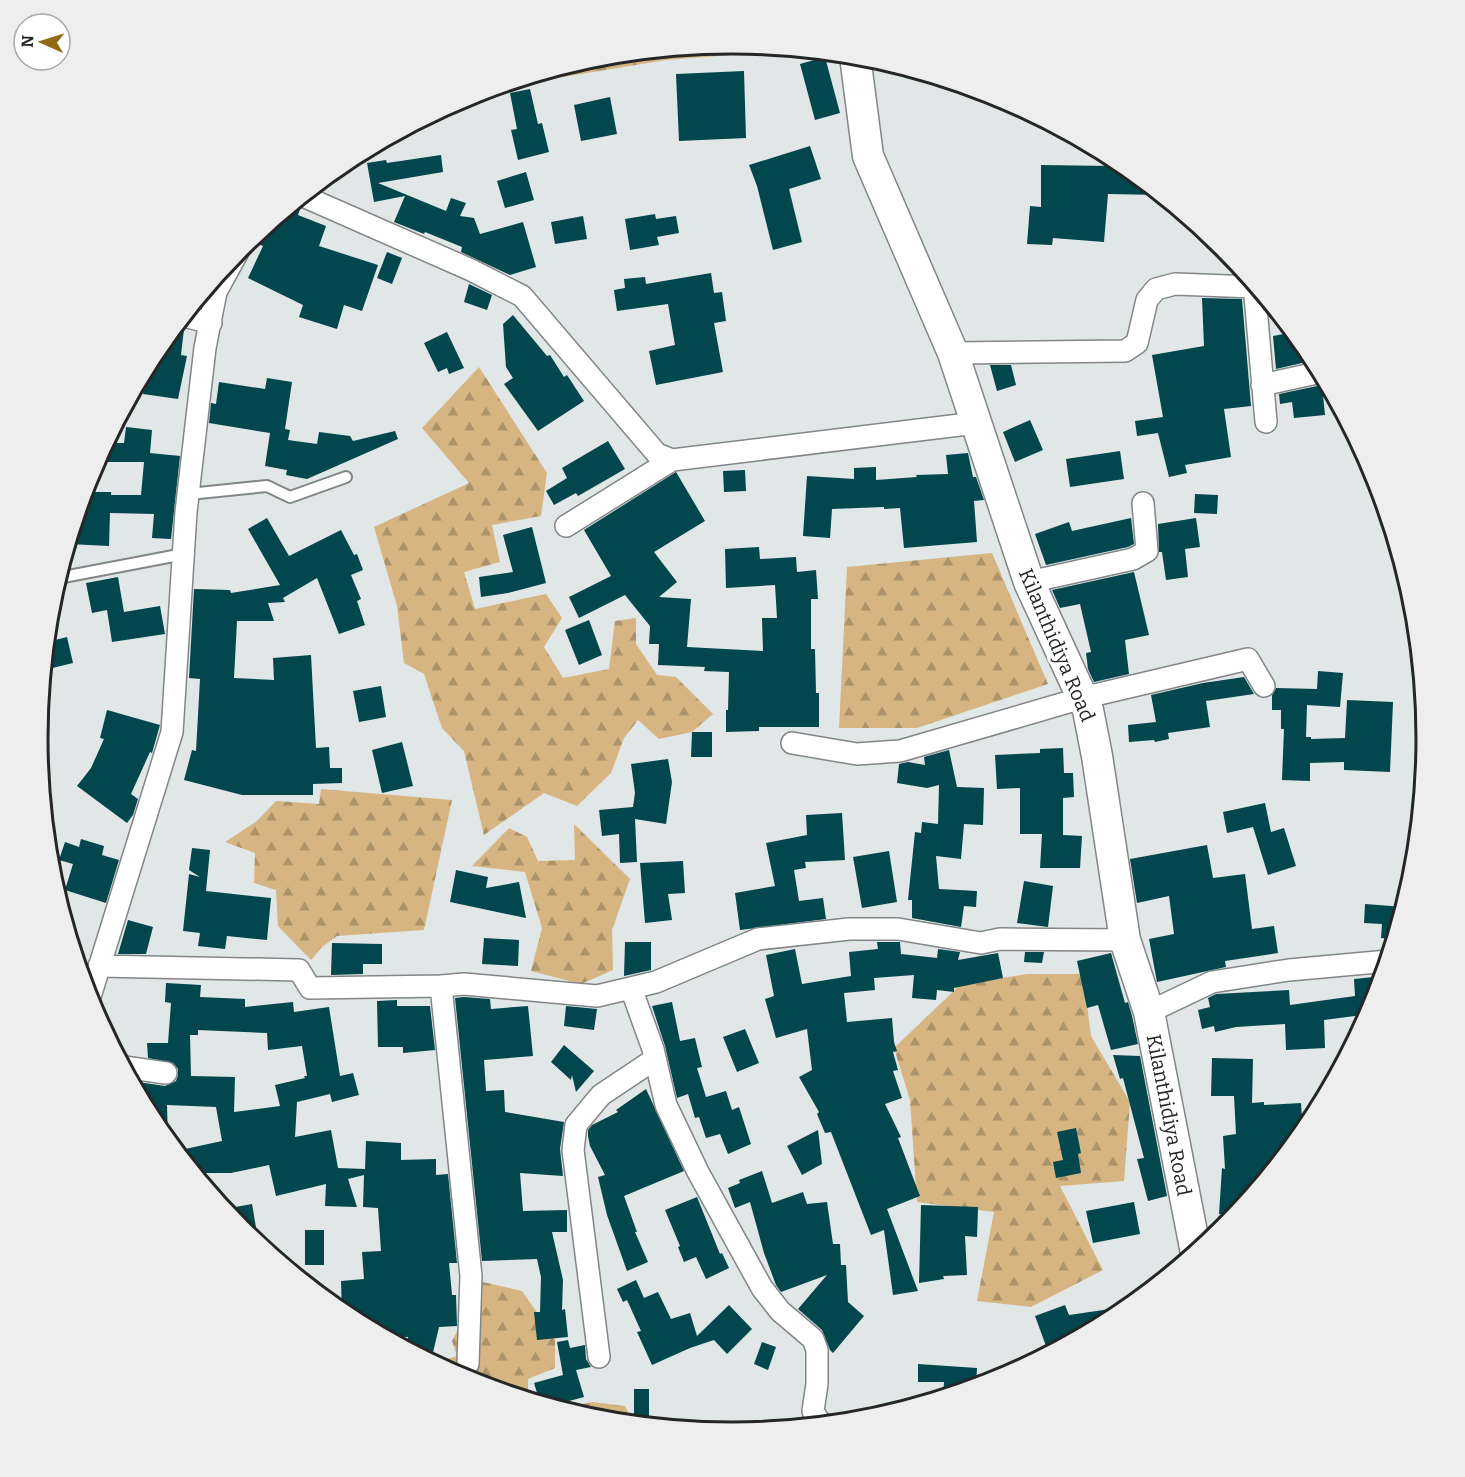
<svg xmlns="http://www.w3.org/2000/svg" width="1465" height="1477" viewBox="0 0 1465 1477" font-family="Bitter,serif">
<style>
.forest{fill:url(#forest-firs)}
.building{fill:#01474d;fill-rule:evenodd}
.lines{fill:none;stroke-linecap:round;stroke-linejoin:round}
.lane-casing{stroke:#828687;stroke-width:14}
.street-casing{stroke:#828687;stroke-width:24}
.secondary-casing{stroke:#828687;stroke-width:33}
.lane{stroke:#fff;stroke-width:10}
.street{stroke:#fff;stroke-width:21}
.secondary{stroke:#fff;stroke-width:30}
.labels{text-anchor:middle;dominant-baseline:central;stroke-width:6;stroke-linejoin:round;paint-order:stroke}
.street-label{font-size:20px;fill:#252727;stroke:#fff}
.rim{fill:none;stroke:#252727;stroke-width:3}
</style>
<defs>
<pattern id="forest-firs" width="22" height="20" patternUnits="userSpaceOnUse" patternTransform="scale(1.5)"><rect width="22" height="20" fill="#d6b582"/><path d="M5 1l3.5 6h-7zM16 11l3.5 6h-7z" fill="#ad936a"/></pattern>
</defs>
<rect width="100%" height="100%" fill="#e1e6e6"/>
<path class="forest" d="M733 44 795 50 666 60 539 81 531 77 597 57Z
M479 367 547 473 541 516 492 525 500 562 464 572 475 609 546 594 562 618 544 647 563 678 609 669 615 621 636 618V644L657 675 676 677 713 714 692 732 659 739 638 720 624 738 611 773 577 806 544 793 484 835 464 751 442 728 424 674 404 663 397 606 374 527 469 483 422 428Z
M992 553 1048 684 917 728H839L847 567Z
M321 789 452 800 424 930 337 936 322 947 311 960 278 926 276 890 254 883 255 853 225 842 257 821 276 801 319 804Z
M574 824 630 879 612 930 613 970 581 984 531 971 542 928 525 872 472 866 509 828 527 837 538 861 575 860Z
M1027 974H1083L1091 1036 1130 1102 1124 1181 1060 1186 1103 1270 1031 1307 977 1301 994 1212 917 1202 910 1100 894 1048 960 985Z
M483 1282 522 1291 555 1338V1368L528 1379V1399L466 1380 434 1363 457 1356 452 1341Z
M592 1402 625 1406 634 1424 597 1420 564 1410V1408Z"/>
<path class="building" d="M825 57 840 113 815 120 800 64Z
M744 71 746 138 679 141 676 74Z
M530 89 538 124 542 123 549 152 518 160 511 130 517 129 510 93Z
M610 97 617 134 581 141 574 105Z
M810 146 821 179 789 189 802 242 773 250 757 186 749 165Z
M441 155 443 172 378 183 446 211 451 198 466 203 460 216 474 218 480 234 523 222 536 267 510 275 461 252 462 247 425 232 424 234 394 222 405 196 374 202 367 163 386 160 387 163Z
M1111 156 1119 161 1161 195 1108 194 1104 242 1053 238 1052 245 1027 244 1030 206 1041 207V165L1110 166Z
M526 172 534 200 505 208 497 181Z
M293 204 300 209 298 215 326 226 319 246 378 265 362 311 344 305 337 329 299 317 303 305 248 278 263 246 258 244 264 228Z
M655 214 656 219 676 216 679 233 657 237 659 245 630 250 625 219Z
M583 216 587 239 555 244 551 222Z
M387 252 402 258 392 284 377 278Z
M711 273 714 293 722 292 726 321 714 323 723 372 656 385 649 351 675 345 668 304 617 311 614 290 625 288 624 279 645 277 646 284Z
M469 284 492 295 487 310 464 302Z
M1202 298 1242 299 1251 406 1224 409 1231 457 1185 465 1187 473 1169 477 1158 433 1137 436 1135 421 1163 417 1152 355 1204 346Z
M513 315 547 356 550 355 564 377 567 375 584 401 538 431 504 384 513 378 506 367 503 324Z
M176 326 184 329 181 355 187 356 178 399 143 394 147 366 155 352Z
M447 332 464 368 449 374 447 368 438 372 424 343Z
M1294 332 1315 360 1276 369 1273 336Z
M990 365H1011L1016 385 997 391Z
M267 378 292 382 285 429 290 430 288 440 317 444 319 432 350 436 353 441 395 431 398 439 307 479 286 475 287 470 265 466 270 433 209 423 211 403 216 404 219 382 265 389Z
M1322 385 1325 415 1294 418 1292 402 1280 404 1279 394Z
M1030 420 1043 450 1015 462 1003 432Z
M126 427 152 430 150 453 180 456 171 539 152 538 154 514 110 513 109 546 69 544 79 510H89V492H111V495H141L144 462H96L106 443H124Z
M608 441 625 469 578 496 576 493 554 505 546 491 567 478 562 468Z
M1120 451 1124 479 1070 487 1066 459Z
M968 453 973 477H976L984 500 974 501 977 542 904 548 900 508 884 509V507L832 509 830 538 803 536 807 476 854 479V468L876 467V480L917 477 916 475 948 474 946 455Z
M745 470 746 491 724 492 723 471Z
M676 472 705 521 654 552 677 582 659 597 691 599 687 647 763 651 762 618H777L775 585 726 588 725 549 759 547 760 559 796 557 797 572 816 570 818 599H811V649H815L816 693H819V727H759V731L726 732V710H728L729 672 704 671 705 667 658 665 659 644H649L650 626 625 595 579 618 569 597 611 576 584 530Z
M1195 494 1218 495 1217 514 1194 513Z
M267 518 289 556 341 530 354 555 357 554 363 570 351 575 361 599 357 601 365 625 339 634 317 578 283 598 285 602 268 603 274 621H237L234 678 274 680 273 658 311 655 316 748 329 747 330 768H342V783L313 784V795H242L184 780 192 750 196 751 200 679 189 678 194 589 230 590 231 593 280 585 248 529Z
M1131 518 1134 544 1128 547 1046 565 1035 534 1069 522 1072 531Z
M1196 518 1200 547 1185 549 1188 577 1166 580 1162 552H1159L1158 524Z
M532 527 546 583 508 593 481 597 479 577 513 572 503 535Z
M1134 572 1149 635 1125 640 1129 674 1094 682 1088 669 1086 653 1091 652 1080 604 1060 608 1052 590Z
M118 577 124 612 160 606 165 634 112 642 107 610 92 613 86 583Z
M589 620 602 655 579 665 565 630Z
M67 637 73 663 44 670 47 642Z
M1318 671 1343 673 1340 707 1307 705 1306 737H1311V739L1345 738 1347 700 1393 702 1390 772 1344 770V762L1310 763V781L1282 780 1284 729H1281V710H1272V695L1276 688 1317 689Z
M1244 677 1254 694 1206 701 1210 727 1168 733 1169 739 1155 742 1154 740 1129 742 1128 725 1156 722 1151 695 1203 683Z
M381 686 386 717 359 722 353 691Z
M107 710 160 725 152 753 150 752 131 794 138 799 133 815 127 823 77 786 91 768 104 739 100 738Z
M692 732H712V757H691Z
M402 742 413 786 382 793 372 750Z
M1063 748 1064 773H1073L1074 797 1063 798V835L1082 836 1080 868H1040L1042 834H1020V788L997 789 995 755 1040 753V749Z
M949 750 957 787 984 788 983 825 964 824 961 859 936 856 939 889 977 891 976 907 964 906 961 927 912 918V900H908L915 832 921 833 922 822 938 824 939 785 927 788 897 783 899 764 908 762 925 765 924 757Z
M668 759 672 782 666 824 635 819 637 862 620 863 619 834 602 836 599 810 633 807 635 793 631 764Z
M1265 803 1271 832 1284 828 1296 866 1268 875 1253 827 1227 833 1223 812Z
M842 813 845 860 805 862 806 868 794 870 799 901 823 898 826 919 740 930 735 893 775 886 766 843 807 835 806 815Z
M81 839 104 846 102 855 119 860 106 903 65 890 73 864 59 860 65 842 79 847Z
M1207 845 1213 878 1245 874 1252 929 1274 926 1278 953 1225 961 1226 967 1157 982 1149 939 1174 934 1169 896 1137 903 1130 859Z
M192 848 210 850 206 891 271 898 267 940 227 936 225 949 198 946 200 933 183 931 189 874 200 877 189 870Z
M889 851 897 902 862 908 853 857Z
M683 861 685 893 668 894 672 920 645 923 640 863Z
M456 870 488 877 486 888 519 882 526 918 450 902Z
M1024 881 1053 886 1048 927 1017 923Z
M1365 904 1404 907 1394 939 1381 938 1382 924 1364 923Z
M128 920 153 927 146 954H118Z
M484 938 519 940 518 966 482 964Z
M625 942H651V970L624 976Z
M877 942H900L901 954 937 958 938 949 960 952 958 960 998 953 1003 978 954 988V992L937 990 936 1000 912 998 914 975 874 978 875 990 844 993 847 1022 892 1018 894 1042 897 1051 893 1052 898 1070 893 1071 902 1098 885 1104 901 1137 898 1138 920 1196 887 1209 918 1291 893 1295 884 1230 871 1235 831 1132 825 1133 817 1114 819 1112 799 1077 812 1070 807 1029 776 1038 765 999 774 996 766 955 795 949 802 984 851 976 849 952 878 949Z
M332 943 382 944V964H363V974L331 975Z
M1025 952H1044L1042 963 1024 962Z
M1111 953 1125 1003 1128 1002 1132 1016 1138 1044 1111 1050 1098 1005 1087 1008 1077 961Z
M1383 976 1374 1005 1370 1014 1324 1020 1325 1048 1286 1050 1285 1024 1236 1027 1215 1032 1214 1026 1202 1029 1198 1010 1210 1007 1208 998 1216 994 1289 990 1290 1005 1355 996 1354 979Z
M166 983 201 985 200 997 245 999V1007L293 1002 294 1012 329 1007 340 1076 353 1073 359 1095 332 1102 330 1094 297 1102 295 1137 331 1130 338 1168 365 1169 366 1141 401 1143V1160L436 1159V1175L448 1174 457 1263H449L452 1295H456L457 1326 439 1327 431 1361 406 1348 408 1337 384 1336 342 1313 341 1281 364 1279 362 1252 381 1251 378 1208 363 1207 364 1175 348 1179 357 1207 325 1206 326 1184 276 1196 269 1165 231 1173H194L176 1151 222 1141 216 1107 167 1105 168 1140 154 1124 131 1081 165 1086 176 1081 178 1075V1069L173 1063 148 1058 147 1043H168L171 1003 165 1002ZM198 1030 267 1033 268 1050 302 1046 307 1076H304L305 1078 275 1085 280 1106 234 1112 235 1077 191 1076 190 1035H198Z
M464 997 490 999 491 1009 528 1006 533 1056 484 1060 486 1091 504 1090 505 1112 564 1122 560 1149 563 1176 520 1173 523 1211 567 1210V1232H552L563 1280 562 1310 565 1309 568 1337 537 1340 534 1312H540L541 1277 537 1259 482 1261 455 998Z
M397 1000V1006H430L435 1050 403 1053V1047H378L377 1001Z
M672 1002 680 1041 695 1038 702 1067 697 1068 706 1097 726 1091 732 1110 739 1107 751 1144 728 1154 720 1134 706 1138 699 1117 695 1118 688 1094 677 1098 665 1046 652 1006Z
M566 1006 597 1009 594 1030 564 1026Z
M745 1029 759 1063 737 1072 723 1037Z
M564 1045 594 1071 576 1092 572 1075 571 1080 551 1062Z
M1113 1055 1140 1056 1167 1196 1148 1201 1137 1159 1144 1158 1123 1078 1120 1079Z
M1212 1058 1253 1059 1252 1103 1264 1102V1105L1301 1103 1303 1133 1236 1215 1219 1214 1222 1168 1225 1169 1223 1136 1236 1134 1234 1096H1211Z
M646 1089 684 1171 624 1196 637 1232H635L648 1262 627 1271 607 1215 598 1177 605 1175 590 1146 588 1136V1130L592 1125 618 1112 616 1110Z
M1076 1128 1081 1153 1078 1154 1081 1173 1056 1178 1053 1162 1063 1160 1057 1132Z
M818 1130 822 1164 802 1175 787 1146Z
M762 1171 772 1203 803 1192 807 1204 827 1202 833 1244H840L841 1265H846L848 1302 864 1316 833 1353 830 1350 822 1330 798 1309 827 1275 781 1292 776 1285 764 1253 750 1202 735 1208 728 1188 740 1183 739 1180Z
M697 1197 720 1254 722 1253 729 1268 706 1279 696 1257 684 1262 678 1247 680 1246 665 1210Z
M1134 1202 1140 1234 1093 1243 1086 1211Z
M252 1204 259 1245 241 1230 224 1209Z
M921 1205 978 1207 977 1237 965 1236 967 1275 943 1276 944 1279 919 1283Z
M305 1230H324V1265H305Z
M636 1280 644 1298 658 1292 671 1319 690 1313 697 1336 729 1305 752 1329 727 1354 714 1340 690 1348 652 1365 637 1332 641 1331 627 1300 623 1302 617 1289Z
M1065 1305 1069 1315 1131 1306 1118 1317 1049 1354 1035 1316Z
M568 1340 570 1348 585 1345 586 1359 591 1367 576 1370 584 1397 550 1406 540 1403 534 1383 563 1375 557 1342Z
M762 1342 776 1347 768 1370 754 1364Z
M918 1364 977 1368 976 1387 943 1397 944 1382H918Z
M634 1389H649V1424L634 1423Z"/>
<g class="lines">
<defs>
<path id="lane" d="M189 494 267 486 290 497 346 477
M58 578 184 554"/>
<path id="street" d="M303 196 471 270 522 296 657 454 672 460 976 423
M1254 284 1266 422
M184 316 211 323
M953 353 1125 351 1137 343 1147 300 1156 289 1175 284 1254 287
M1262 385 1321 372
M566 526 672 460
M1029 582 1133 559 1147 551 1143 503
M792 743 857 754 900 751 1082 698 1248 659 1264 686
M99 966 299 970 310 988 441 986 464 984 597 996 656 982 758 939 849 929H898L981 943 1000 939 1125 940
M441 986 471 1276 468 1364
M631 988 653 1049 666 1105 698 1172 762 1288 780 1311 813 1339 817 1350V1384L813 1411 820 1423 824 1424
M89 1000 172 732 186 512 205 348 216 292 240 248
M1149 1012 1212 982 1289 970 1388 961
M124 1067 166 1073
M599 1357 573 1150 576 1125 601 1095 655 1059"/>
<path id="secondary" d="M855 56 868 156 953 353 1029 582 1088 710 1097 756 1125 940 1149 1012 1196 1253"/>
</defs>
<use href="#lane" class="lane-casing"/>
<use href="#street" class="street-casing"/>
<use href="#secondary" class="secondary-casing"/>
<use href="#lane" class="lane"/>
<use href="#street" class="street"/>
<use href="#secondary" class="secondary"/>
</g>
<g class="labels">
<g class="street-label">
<text transform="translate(1057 645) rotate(67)">Kilanthidiya Road</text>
<text transform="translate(1169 1115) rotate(79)">Kilanthidiya Road</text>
</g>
</g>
<path d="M0 0H1465V1477H0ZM48 738a684 684 0 1 1 1368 0a684 684 0 1 1-1368 0Z" fill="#eee" fill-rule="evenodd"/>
<path class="rim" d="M48 738a684 684 0 1 1 1368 0a684 684 0 1 1-1368 0Z"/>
<g transform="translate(42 42) rotate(273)"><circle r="28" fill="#ffffff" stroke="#a8a9a9" stroke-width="1.5"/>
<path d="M0-4.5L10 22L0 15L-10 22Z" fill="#946914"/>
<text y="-9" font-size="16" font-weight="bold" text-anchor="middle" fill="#252727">N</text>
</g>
</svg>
